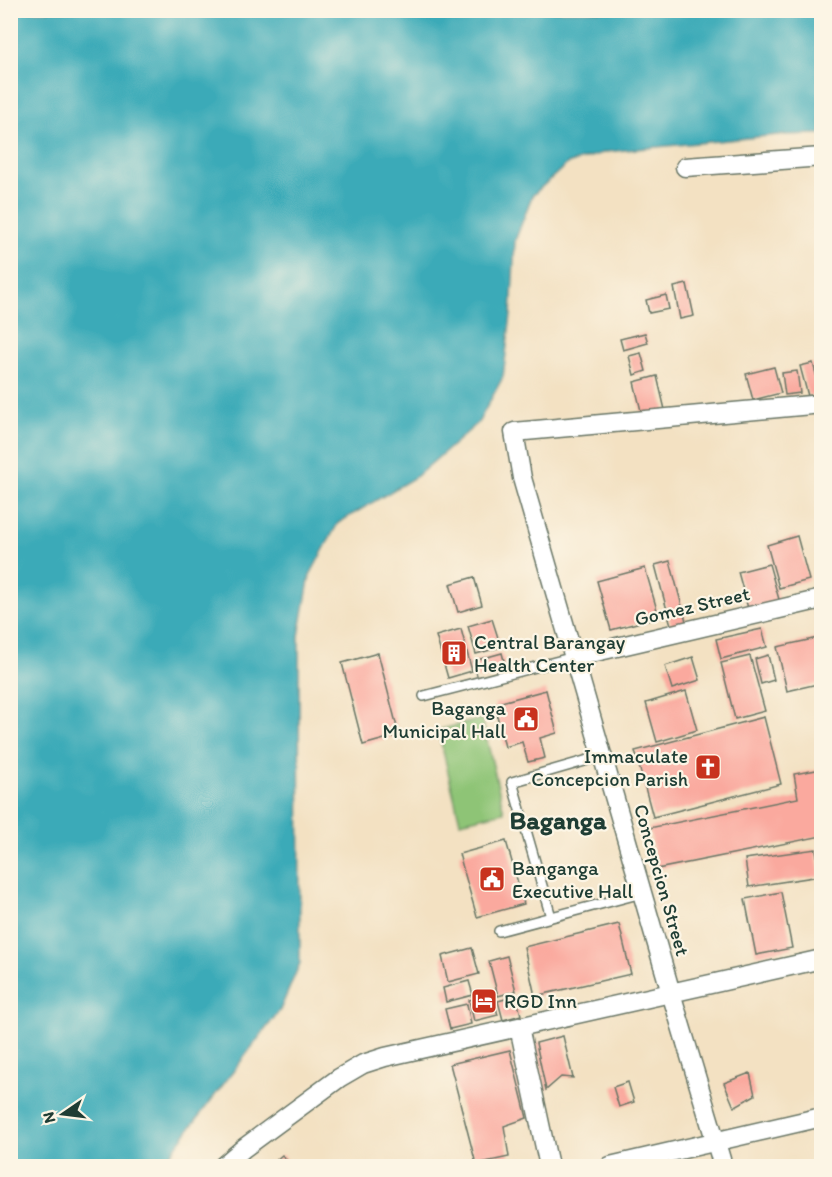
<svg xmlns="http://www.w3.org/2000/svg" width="832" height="1177" viewBox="0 0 832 1177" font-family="Itim,sans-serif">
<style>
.green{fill:#8ec476;stroke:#568055;stroke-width:1.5}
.water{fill:#3aaab8;stroke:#2c7476;stroke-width:1.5}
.building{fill:#faa99e}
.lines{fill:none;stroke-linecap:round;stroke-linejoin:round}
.service-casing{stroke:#697666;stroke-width:12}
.minor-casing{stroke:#697666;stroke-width:21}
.service{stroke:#fff;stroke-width:9}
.minor{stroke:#fff;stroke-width:18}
.labels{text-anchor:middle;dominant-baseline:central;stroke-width:4.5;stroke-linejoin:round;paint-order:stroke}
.street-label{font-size:20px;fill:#1f3d34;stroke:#fcf5e5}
.poi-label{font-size:20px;fill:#1f3d34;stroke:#fcf5e5;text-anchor:start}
.district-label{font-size:26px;font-weight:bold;fill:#1f3d34;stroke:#fcf5e5}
</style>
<rect width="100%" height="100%" fill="#fcf5e5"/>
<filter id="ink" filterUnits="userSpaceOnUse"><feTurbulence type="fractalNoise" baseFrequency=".0167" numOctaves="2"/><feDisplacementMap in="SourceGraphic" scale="12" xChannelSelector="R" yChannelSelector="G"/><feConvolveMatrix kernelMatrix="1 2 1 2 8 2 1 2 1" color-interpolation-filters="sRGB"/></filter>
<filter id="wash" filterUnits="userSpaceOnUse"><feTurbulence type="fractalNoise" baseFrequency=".008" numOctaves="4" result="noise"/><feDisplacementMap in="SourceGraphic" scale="24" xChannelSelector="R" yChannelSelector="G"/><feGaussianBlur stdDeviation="1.35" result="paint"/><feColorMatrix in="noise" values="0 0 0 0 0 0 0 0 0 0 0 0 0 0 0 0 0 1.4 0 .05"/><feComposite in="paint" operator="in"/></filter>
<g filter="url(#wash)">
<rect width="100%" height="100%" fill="#f3e1c2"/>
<path class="green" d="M482 719 504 812 460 822 438 730Z"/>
<path class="water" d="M10 11H821V134L778 135 606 152 567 164 532 196 515 241 511 315 503 377 478 423 417 476 338 523 310 575 299 636 300 963 280 1010 161 1166H11Z"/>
<g id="blocks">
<path class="building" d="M687 284 694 316 680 319 674 287Z
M666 295 669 309 649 313 646 300Z
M645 333 648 343 623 350 620 339Z
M641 353 646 371 634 375 629 356Z
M813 363 821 392 808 396 800 366Z
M774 367 781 393 753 400 746 374Z
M797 371 800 393 785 395 782 373Z
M657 376 666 414 643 419 634 382Z
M797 536 809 580 779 588 767 545Z
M670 561 687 625 672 629 655 565Z
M769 564 780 603 749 612 738 572Z
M645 568 659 617 611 630 597 581Z
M474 577 482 605 458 612 450 584Z
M492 619 501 647 476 654 468 626Z
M461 629 472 671 448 678 436 636Z
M762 629 767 647 721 659 716 639Z
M822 637V683L787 691 777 647Z
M378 653 399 735 363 745 342 663Z
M502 653 507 672 478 679 473 661Z
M768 655 774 680 761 684 755 659Z
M750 656 765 711 735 719 721 663Z
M693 657 700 680 672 689 665 666Z
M546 690 557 733 540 738 545 758 528 762 522 742 505 747 494 704Z
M686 691 697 730 657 742 646 703Z
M764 717 781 784 653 817 635 751Z
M822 769V836L657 869 649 828 798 798 794 774Z
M506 841 524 904 477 917 459 854Z
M816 849 820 876 749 887 745 859Z
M781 892 792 948 756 955 745 899Z
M619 924 631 974 535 996 524 947Z
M472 948 479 974 448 982 442 956Z
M507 956 516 991 498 996 489 961Z
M469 981 473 995 446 1002 443 988Z
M492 994 498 1015 474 1021 469 1000Z
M516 996 521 1015 503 1020 498 1001Z
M467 1004 471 1024 450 1029 445 1009Z
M563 1036 573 1078 561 1077 546 1090 536 1043Z
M510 1050 527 1118 504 1126 509 1157 476 1164 450 1064Z
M750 1073 755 1095 734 1107 724 1083Z
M628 1082 634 1102 619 1107 613 1087Z
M282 1155 291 1165 289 1166H271L270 1165Z"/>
</g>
</g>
<g filter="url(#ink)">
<use href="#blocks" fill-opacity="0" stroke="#697666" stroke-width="1.5"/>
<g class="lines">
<defs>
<path id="service" d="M424 696 574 657
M551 917 512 782 602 756
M499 931 642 893"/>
<path id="minor" d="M685 167 822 157
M574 657 822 599
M519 1027 549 1166
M223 1166 244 1148 339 1078 363 1064 385 1057 822 959
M610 1166 822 1117
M723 1166 671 993 522 478 514 432 822 404"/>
</defs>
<use href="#service" class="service-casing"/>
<use href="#minor" class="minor-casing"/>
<use href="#service" class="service"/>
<use href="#minor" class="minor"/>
</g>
</g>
<defs>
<symbol id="building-square" viewBox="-11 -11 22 22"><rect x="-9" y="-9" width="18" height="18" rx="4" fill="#c8321e" stroke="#fcf5e5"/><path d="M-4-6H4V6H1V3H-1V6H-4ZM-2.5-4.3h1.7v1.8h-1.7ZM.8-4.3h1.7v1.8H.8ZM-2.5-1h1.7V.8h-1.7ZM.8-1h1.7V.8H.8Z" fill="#fff"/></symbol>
<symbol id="civic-square" viewBox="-11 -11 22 22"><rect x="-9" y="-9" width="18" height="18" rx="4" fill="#c8321e" stroke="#fcf5e5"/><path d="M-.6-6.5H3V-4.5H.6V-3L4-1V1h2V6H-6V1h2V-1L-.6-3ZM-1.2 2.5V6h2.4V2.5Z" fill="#fff"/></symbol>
<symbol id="church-square" viewBox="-11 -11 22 22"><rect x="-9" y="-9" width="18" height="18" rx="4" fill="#c8321e" stroke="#fcf5e5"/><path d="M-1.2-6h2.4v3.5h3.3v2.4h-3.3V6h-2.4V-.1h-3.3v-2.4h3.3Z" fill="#fff"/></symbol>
<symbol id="hotel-square" viewBox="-11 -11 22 22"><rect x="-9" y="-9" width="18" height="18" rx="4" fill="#c8321e" stroke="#fcf5e5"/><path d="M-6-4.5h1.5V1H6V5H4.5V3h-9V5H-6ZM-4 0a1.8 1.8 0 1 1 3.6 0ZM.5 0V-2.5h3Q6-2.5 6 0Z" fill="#fff"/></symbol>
</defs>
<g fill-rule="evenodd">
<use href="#building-square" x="439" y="638" width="30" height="30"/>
<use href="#civic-square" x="511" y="704" width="30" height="30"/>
<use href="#church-square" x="693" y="752" width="30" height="30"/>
<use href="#civic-square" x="477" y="864" width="30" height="30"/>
<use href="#hotel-square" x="469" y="986" width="30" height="30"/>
</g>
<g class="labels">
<g class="street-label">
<text transform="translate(692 606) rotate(-13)">Gomez Street</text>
<text transform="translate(662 880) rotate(74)">Concepcion Street</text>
</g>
<g class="poi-label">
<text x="474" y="642">Central Barangay<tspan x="474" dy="23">Health Center</tspan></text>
<text x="506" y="708" text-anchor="end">Baganga<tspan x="506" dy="23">Municipal Hall</tspan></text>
<text x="688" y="756" text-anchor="end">Immaculate<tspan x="688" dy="23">Concepcion Parish</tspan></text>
<text x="512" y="868">Banganga<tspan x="512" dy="23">Executive Hall</tspan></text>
<text x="504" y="1001">RGD Inn</text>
</g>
<g class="district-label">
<text x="558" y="820">Baganga</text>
</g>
</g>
<rect width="832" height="1177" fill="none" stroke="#fcf5e5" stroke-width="36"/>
<g transform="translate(63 1114) rotate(256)" stroke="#fcf5e5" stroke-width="4.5" paint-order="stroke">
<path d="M0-4.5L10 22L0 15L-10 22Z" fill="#1f3d34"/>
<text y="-9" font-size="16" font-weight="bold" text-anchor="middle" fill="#1f3d34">N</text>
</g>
</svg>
